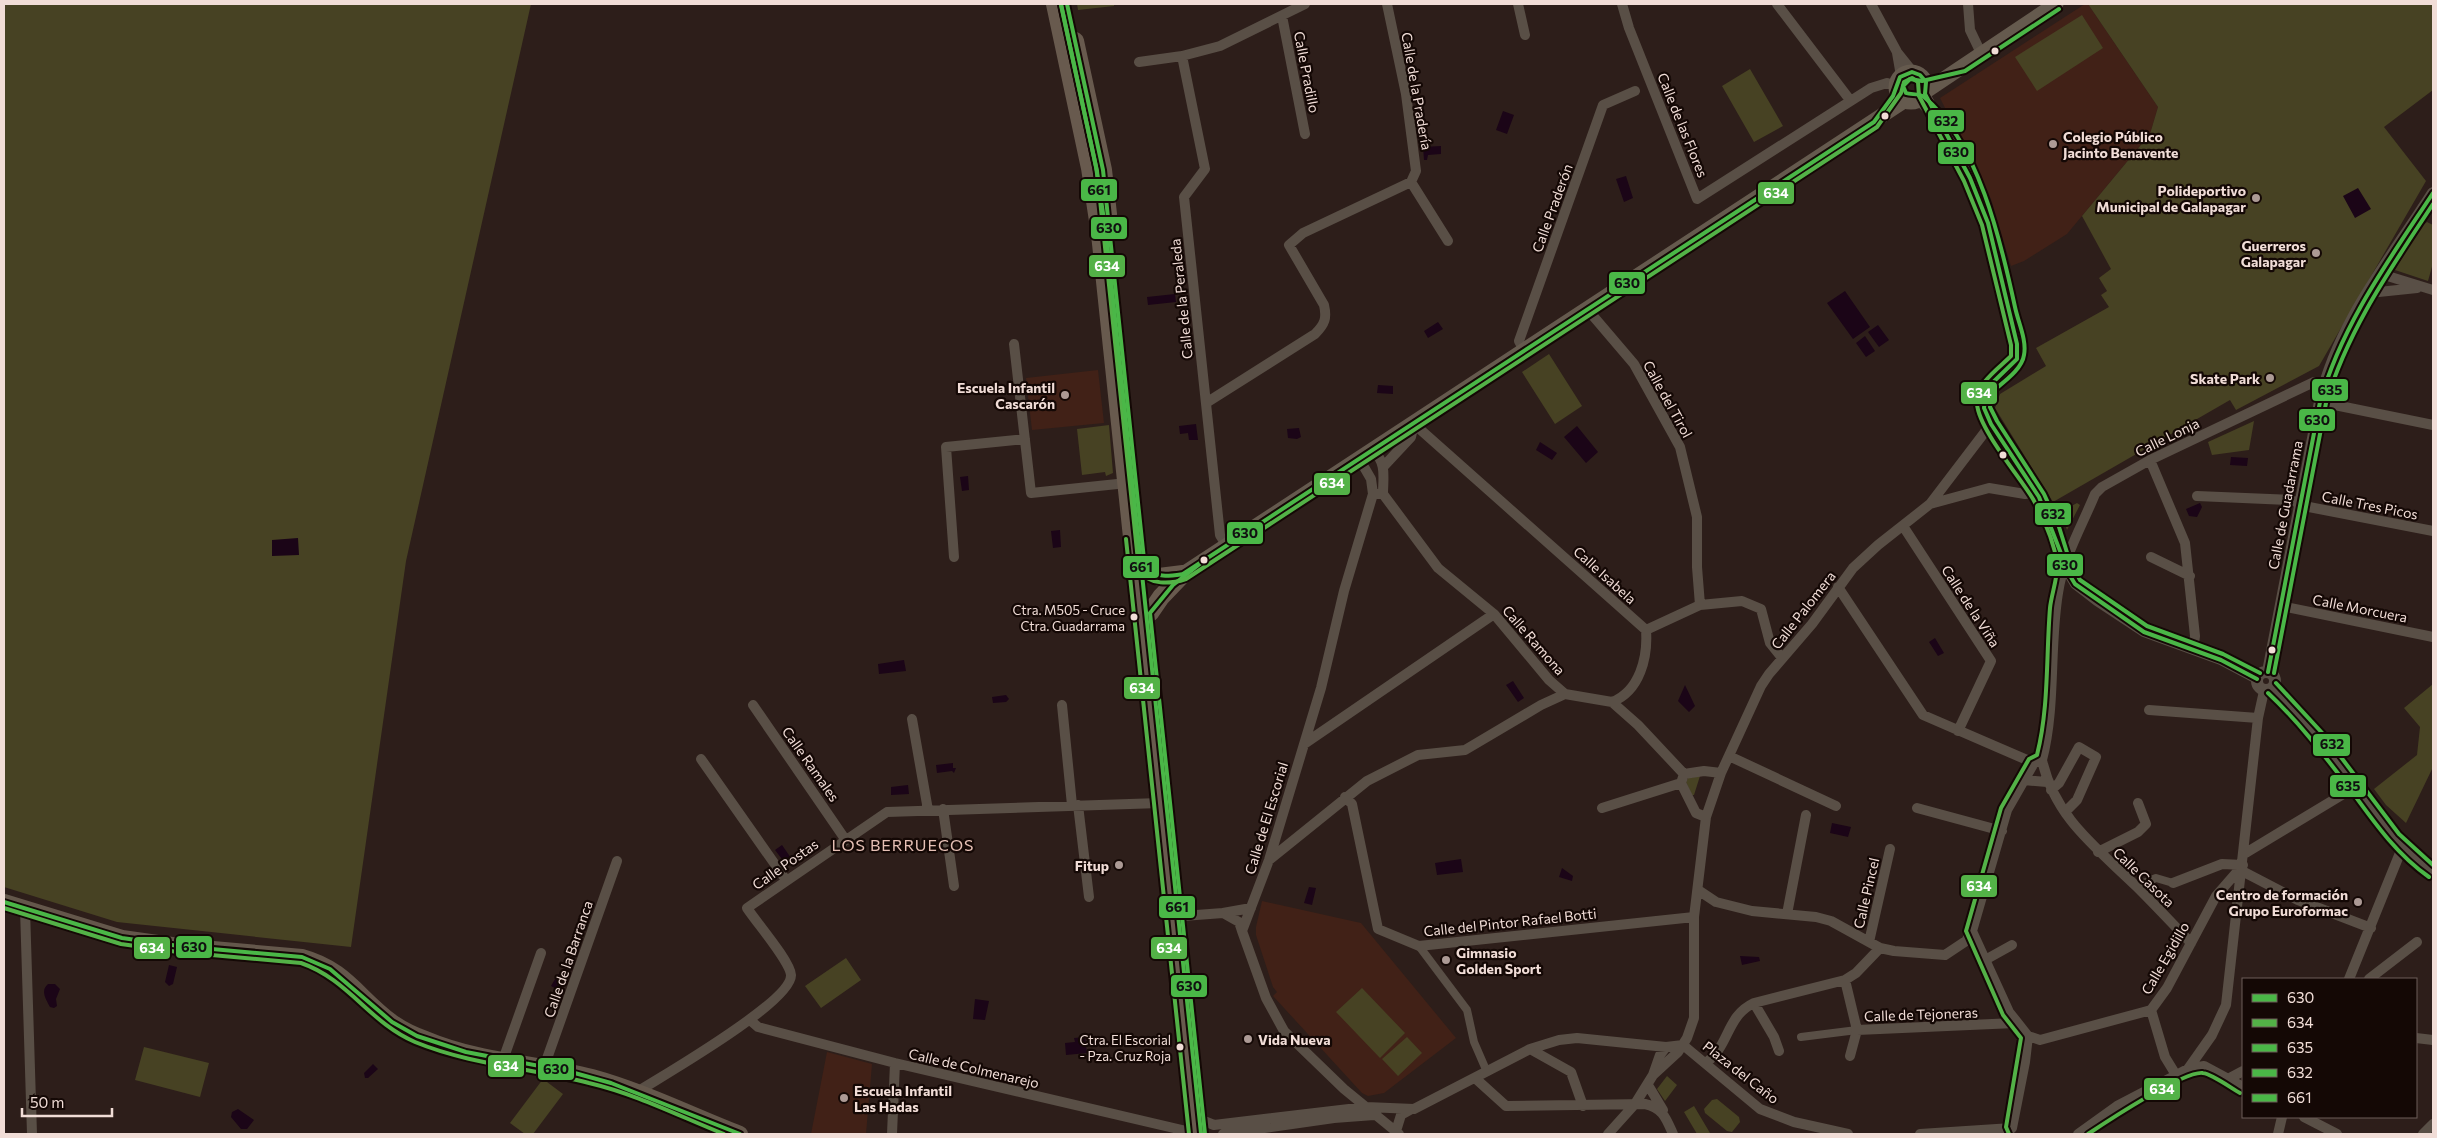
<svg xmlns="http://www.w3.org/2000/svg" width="2437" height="1138" viewBox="0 0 2437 1138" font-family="Commissioner,sans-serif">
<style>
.built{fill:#412117}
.green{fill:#474223}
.water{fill:#1b0517}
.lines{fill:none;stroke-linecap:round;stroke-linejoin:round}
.pedestrian{stroke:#594f46;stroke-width:8}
.minor{stroke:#594f46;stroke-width:10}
.tertiary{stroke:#594f46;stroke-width:12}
.secondary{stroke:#655a4e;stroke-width:15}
.primary{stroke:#64574b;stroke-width:16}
.trunk{stroke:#685a4e;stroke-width:18}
.bus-1-casing{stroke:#140805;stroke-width:8}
.bus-2-casing{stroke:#140805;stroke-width:8}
.bus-3-casing{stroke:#140805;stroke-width:8}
.bus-4-casing{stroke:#140805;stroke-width:8}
.bus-5-casing{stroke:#140805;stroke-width:8}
.bus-1{stroke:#4ab747;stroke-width:4}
.bus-2{stroke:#53b247;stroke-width:4}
.bus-3{stroke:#4ab747;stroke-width:4}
.bus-4{stroke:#4ab747;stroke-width:4}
.bus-5{stroke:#4ab747;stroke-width:4}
.bus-dot{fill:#f1ddd7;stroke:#140805;stroke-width:2}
.poi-dot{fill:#ac9a95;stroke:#140805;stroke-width:2}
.labels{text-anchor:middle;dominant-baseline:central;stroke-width:4.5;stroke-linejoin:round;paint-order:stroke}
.bus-label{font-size:13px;fill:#f1ddd7;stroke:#140805;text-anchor:end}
.street-label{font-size:14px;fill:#f1ddd7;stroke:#140805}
.poi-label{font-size:14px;font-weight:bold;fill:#f1ddd7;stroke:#140805;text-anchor:end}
.quarter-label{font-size:16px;letter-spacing:1px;fill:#e6c0b5;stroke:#140805}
.line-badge{stroke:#140805;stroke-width:2}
.badge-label{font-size:14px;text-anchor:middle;font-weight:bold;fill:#fff}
.pale-badge-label{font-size:14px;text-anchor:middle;font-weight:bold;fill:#111}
</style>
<rect width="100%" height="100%" fill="#2d1e1a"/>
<path class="built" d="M2085 4H2088L2158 107 2150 134 2067 234 2024 261 2011 266 1991 199 1940 98Z
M1098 370 1104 423 1032 430 1026 378Z
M1262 901 1361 923 1456 1038 1384 1093 1368 1096 1362 1093 1273 996 1277 992 1273 987 1256 935V927Z
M827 1052 872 1064 866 1134H811Z"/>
<path class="green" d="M4 4H531L406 561 351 947 117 922 4 887Z
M1077 4H1114V6L1078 10Z
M2088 4H2433V90L2384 127 2426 181 2319 366 2236 410 2230 400 2053 502 1995 408 2000 394 2046 366 2036 348 2109 307 2101 295 2107 291 2099 278 2111 269 2082 216 2150 134 2158 107Z
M2082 15 2103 48 2037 91 2015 57Z
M1750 69 1783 126 1754 142 1722 86Z
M2427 222 2433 225V263L2428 281 2395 270 2419 228Z
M1549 354 1582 406 1555 424 1522 372Z
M2254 421 2249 450 2212 455 2208 442Z
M1109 425 1113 473 1106 476 1105 472 1082 475 1077 429Z
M2077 503 2080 505 2067 530 2060 512Z
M2433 684V767L2406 823 2386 805 2374 789 2417 755 2420 727 2404 708Z
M1700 776 1694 795H1692L1686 782 1688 778Z
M846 958 861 980 821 1008 805 986Z
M1362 988 1405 1033 1380 1058 1336 1012Z
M1407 1037 1422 1053 1398 1076 1382 1059Z
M144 1047 209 1063 200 1097 135 1080Z
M1667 1076 1677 1085 1665 1101 1657 1089Z
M543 1079 563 1094 533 1134H525L510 1123Z
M1717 1099 1739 1117 1740 1122 1732 1132 1727 1131 1705 1113 1704 1109 1712 1100Z
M1694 1106 1710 1133 1697 1134 1684 1112Z"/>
<path class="water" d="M1503 111 1514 115 1507 134 1496 130Z
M1441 146V154L1428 155 1427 160H1424L1423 147Z
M1626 176 1633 198 1624 202 1616 179Z
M2358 188 2371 209 2355 218 2343 196Z
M1845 291 1870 327 1853 339 1827 303Z
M1175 294 1176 302 1148 305 1147 297Z
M1438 322 1443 329 1428 338 1424 331Z
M1878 325 1889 340 1879 347 1868 332Z
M1865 336 1875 351 1866 357 1856 343Z
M1378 385 1393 386V394L1377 393Z
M1196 424 1198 440H1189L1188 433 1180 434 1179 426Z
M1577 426 1598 452 1586 463 1564 437Z
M1299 428 1301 437 1297 439 1288 438 1287 429Z
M1540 442 1557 453 1552 460 1536 450Z
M2231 457 2248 458 2247 466 2230 465Z
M968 476 969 490 962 491 960 477Z
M2200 503 2202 507 2197 517 2189 516 2186 509Z
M1060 530 1061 547 1053 548 1051 531Z
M298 538 299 555 272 556V540Z
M1935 638 1944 653 1938 656 1929 642Z
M904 660 906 671 879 674 878 664Z
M1513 681 1524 698 1518 702 1506 685Z
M1685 685 1695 706 1689 712 1678 701Z
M1006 695 1009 699 1006 702 993 703 992 697Z
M953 763V768H956L954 773 952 771 937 773 936 765Z
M908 785 909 794 891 795V787Z
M1832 823 1851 827 1848 837 1830 833Z
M782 845 791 858 785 863 775 850Z
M1461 859 1463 872 1437 875 1435 863Z
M1562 868 1573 876 1572 881 1559 877Z
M1309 887 1316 888 1312 905 1304 903Z
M1740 956 1759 957 1760 961 1742 965Z
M169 965 177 967 173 984 169 986 165 982Z
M558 974 565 976 560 991 551 986Z
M48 984H55L60 989 56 999 57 1006 54 1008 50 1007C46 999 40 991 48 984Z
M975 999 989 1001 985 1020 973 1019Z
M1085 1037 1087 1053 1066 1055 1065 1043 1075 1042 1074 1038Z
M373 1064 378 1069 368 1078H365L364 1073Z
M238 1109 254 1120 247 1129H241L231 1117 232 1112Z"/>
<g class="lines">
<path class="pedestrian" d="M2136 886 2156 878 2173 883
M1419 946 1467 1010 1474 1042 1487 1072
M1801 1037 1857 1030"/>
<path class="minor" d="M1518 4 1525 35
M1622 4 1629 28 1697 199 1871 88 1887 83 1896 86
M1777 4 1850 100
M1871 4 1897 52 1913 72
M1968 4 1970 30 1981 53
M1282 16 1305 134
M1897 53 1901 76
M1182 56 1205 169 1184 197 1220 535 1227 546
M1139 62 1182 56 1220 46 1305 4
M1925 94 1970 178 1988 223 1999 262 2017 344V359L1986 389 1984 408 1991 424 2039 497 2069 574 2075 584 2097 601 2144 632 2221 660 2257 679
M1919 101 1932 113
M1411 182 1448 241
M2381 274 2433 290
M2369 293 2417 288
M1588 310 1634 364 1680 447 1697 517V567L1700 605
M1014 344 1031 493 1127 483
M1525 352 1519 341 1603 105 1635 91
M2320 402 2433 425
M1206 403 1315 334C1325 324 1327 318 1324 305L1289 245 1303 233 1411 182 1416 171 1406 94 1387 4
M1414 424 1646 630
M1373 451C1387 462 1383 478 1383 494
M1360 460 1371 479 1373 494 1344 591 1321 688 1269 860 1242 931 1266 998 1284 1031 1344 1089 1399 1134
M2150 460 2185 543 2195 636 2193 650
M1383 467 1411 437 1414 424
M1373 494H1383L1438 568 1494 614 1549 680 1565 694 1612 702 1638 725 1684 774
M2197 496 2291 500 2309 507 2433 531
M1930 504 1989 488 2025 494 2036 492
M1903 526 1991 661 1958 731
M954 557 946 447 1025 439
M2151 557 2190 576
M1838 587 1923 715 2034 763
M2281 606 2433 637
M1646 630 1700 605 1742 601 1761 609 1770 643 1782 658
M2272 688C2306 718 2336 761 2363 797 2384 826 2403 853 2433 872
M1612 702C1640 691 1648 657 1646 630
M753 705 845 839
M1062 705 1072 805
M2149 710 2258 718
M912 719 928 810
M1304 744 1494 614
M1729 756 1836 806
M701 759 786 880
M2042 760C2055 818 2096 847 2137 887 2155 905 2173 924 2191 943
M1684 774 1704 771 1721 773
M1683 777 1681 783 1696 813 1706 817
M2023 780 2047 782
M2051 790 2059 783 2079 747 2096 757 2077 800 2065 812
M1345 797 1352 804 1378 929 1419 946 1694 917
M1078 805 1089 897
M1602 808 1681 783
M1917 808 2002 831
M943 809 954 886
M2098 852 2138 832 2146 824 2138 803
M2244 854 2355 787
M1269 860 1367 781 1418 755 1465 750 1541 705 1565 694
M2242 871 2298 900 2371 928
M2173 883 2222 864 2243 865
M1698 890 1716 902 1752 911 1816 917 1831 921 1880 948 1894 951 1945 955 1966 941 1972 931 2007 810 2034 763 2042 760C2056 706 2049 648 2058 593 2063 558 2082 526 2095 494L2102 487 2150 460 2314 382 2324 384
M25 909 32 1134
M1787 914 1806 815
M1183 916 1223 913
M1242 931 1239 922 1223 913 1251 908
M1972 931 2009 1012 2028 1036 2025 1062 2012 1128
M1869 942 1890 849
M1985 960 2012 945
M2349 979 2402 848
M2369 979 2417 942
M1845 980 1857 1030 1850 1056
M1754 1003 1774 1037 1779 1051
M2151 1010 2165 1057 2176 1075
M750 1020 758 1027 895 1063 1195 1133
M1857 1030 2015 1023
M2028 1036 2040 1040 2151 1010 2167 988 2216 896 2243 865
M2416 1038 2433 1040
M1683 1045 1760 1109 1794 1122 1848 1134
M1666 1047 1660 1055 1653 1075 1678 1052 1687 1038 1694 1018V917L1706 817 1721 773 1761 686 1769 674 1812 624 1853 568 1878 545 1930 504 1991 424
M1530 1049 1571 1072 1583 1106
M503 1060 541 953
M1706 1063C1730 1045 1726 1016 1754 1003L1845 980 1856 973 1880 948
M544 1067 617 861
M2188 1069 2204 1066 2243 1087
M1475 1078 1506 1106 1645 1104C1663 1108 1666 1118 1673 1134
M2228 1079 2243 1071
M1648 1085 1663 1110
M637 1092C662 1076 792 1002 791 975 790 961 756 922 747 908L887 812 1160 803
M2304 1117 2337 1134
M1204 1121 1214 1125 1366 1107 1414 1109 1530 1049 1559 1040 1577 1038 1666 1047 1683 1045
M1396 1131 1401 1115 1410 1110
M892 1134 895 1063
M1223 1134 1334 1118 1374 1115
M1608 1134 1635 1104 1653 1075
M1920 1134 2012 1128
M2078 1134 2117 1106 2188 1069 2212 1035 2226 1005 2258 718 2264 691
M2278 1134 2282 1117
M2423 1134 2433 1124"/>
<path class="tertiary" d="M2257 681a9 9 0 1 1 18 0a9 9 0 1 1-18 0Z
M2268 672 2320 402C2338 323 2391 259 2433 193"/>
<path class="secondary" d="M1896 87a15 15 0 1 1 30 0a15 15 0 1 1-30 0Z
M1926 91 2056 4
M1183 574 1904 101"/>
<path class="primary" d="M4 902 122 938 179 946 302 957C346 969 358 997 392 1022 402 1029 414 1035 426 1039 478 1061 537 1063 592 1077 643 1091 691 1115 740 1134"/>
<path class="trunk" d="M1055 4 1090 168 1100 234 1195 1134
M1075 41 1103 170 1108 214
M1145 569 1159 577 1183 574
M1150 613 1161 597 1183 574"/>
<defs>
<path id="bus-1" d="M1067 4 1103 170 1145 569C1157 578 1169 576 1183 574L1874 122 1893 96 1900 77 1912 72 1920 75 1926 82 1925 94 1970 178 1988 223 2017 344V359L1986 389 1984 408 1991 424 2039 497 2069 574 2075 584 2144 632 2221 660 2257 679
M1201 563 1173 585 1150 613 1205 1134
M2268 672 2320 402C2342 324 2389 260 2433 193
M4 902 122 938 179 946 302 957 330 969 392 1022 417 1036 466 1052 571 1072 611 1083 740 1134"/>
<path id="bus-2" d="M1061 5 1097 171 1139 570C1149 586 1171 584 1186 579L1877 127 1901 93 1904 82 1912 78 1918 82 1919 96 1964 181 1982 225 2011 345V356C1998 369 1975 384 1977 404 1979 429 2019 476 2033 499 2043 517 2054 542 2057 563 2059 573 2051 596 2050 608 2046 657 2049 708 2037 755L2029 759 2001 808 1966 931 2003 1015 2021 1038 2006 1127 2009 1134
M1126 539 1189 1134
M4 908 121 944 178 952 301 963C348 979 370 1023 415 1042 471 1065 531 1068 589 1083 636 1094 679 1116 724 1134
M2088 1134C2106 1122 2185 1070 2203 1073 2212 1074 2231 1088 2240 1093"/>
<path id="bus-3" d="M2274 673 2326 403C2348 329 2391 268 2433 204
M2268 693C2299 722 2324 755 2350 789 2374 822 2396 854 2429 877"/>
<path id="bus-4" d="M2059 9 1965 71 1922 81 1910 79 1903 86 1906 93C1911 95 1919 93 1924 97 1978 141 2001 242 2015 307 2018 322 2027 340 2024 355 2022 370 2002 383 1992 392L1990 407 1997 421 2044 494 2059 527 2070 562 2080 580 2147 626 2223 654 2260 673
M2276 683 2325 736 2399 834 2433 865"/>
<path id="bus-5" d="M1061 4 1096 167 1106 233 1201 1133"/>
</defs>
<use href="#bus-1" class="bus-1-casing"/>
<use href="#bus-2" class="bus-2-casing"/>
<use href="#bus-3" class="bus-3-casing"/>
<use href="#bus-4" class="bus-4-casing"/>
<use href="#bus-5" class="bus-5-casing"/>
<use href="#bus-1" class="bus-1"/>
<use href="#bus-2" class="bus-2"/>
<use href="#bus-3" class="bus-3"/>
<use href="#bus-4" class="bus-4"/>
<use href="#bus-5" class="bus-5"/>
</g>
<g class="bus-dot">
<circle cx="1995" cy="51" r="4.5"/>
<circle cx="1885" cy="116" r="4.5"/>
<circle cx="2003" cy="455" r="4.5"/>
<circle cx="1204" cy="560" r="4.5"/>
<circle cx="1134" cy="617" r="4.5"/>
<circle cx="2272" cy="650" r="4.5"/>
<circle cx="1180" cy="1047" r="4.5"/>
</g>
<g class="poi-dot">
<circle cx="2053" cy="144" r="5"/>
<circle cx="2256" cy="198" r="5"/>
<circle cx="2316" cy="253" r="5"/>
<circle cx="2270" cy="378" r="5"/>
<circle cx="1065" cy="395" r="5"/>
<circle cx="1119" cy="865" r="5"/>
<circle cx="2358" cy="902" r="5"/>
<circle cx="1446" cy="960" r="5"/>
<circle cx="1248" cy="1039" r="5"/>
<circle cx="844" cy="1098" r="5"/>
</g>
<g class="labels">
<g class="bus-label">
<text x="1125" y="610">Ctra. M505 - Cruce<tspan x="1125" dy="16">Ctra. Guadarrama</tspan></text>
<text x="1171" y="1040">Ctra. El Escorial<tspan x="1171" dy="16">- Pza. Cruz Roja</tspan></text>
</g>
<g class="street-label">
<text transform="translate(1307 72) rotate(79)">Calle Pradillo</text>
<text transform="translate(1417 91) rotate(80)">Calle de la Pradería</text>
<text transform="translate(1683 125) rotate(68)">Calle de las Flores</text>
<text transform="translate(1552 208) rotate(-70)">Calle Praderón</text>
<text transform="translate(1181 299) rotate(-96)">Calle de la Peraleda</text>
<text transform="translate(1668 399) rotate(61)">Calle del Tirol</text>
<text transform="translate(2167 437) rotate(-26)">Calle Lonja</text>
<text transform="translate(2285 505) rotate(-79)">Calle de Guadarrama</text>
<text transform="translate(2370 505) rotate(11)">Calle Tres Picos</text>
<text transform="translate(1605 575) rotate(42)">Calle Isabela</text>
<text transform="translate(1971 606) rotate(57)">Calle de la Viña</text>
<text transform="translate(2360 608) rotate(11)">Calle Morcuera</text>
<text transform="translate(1803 610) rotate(-52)">Calle Palomera</text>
<text transform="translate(1534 640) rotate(49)">Calle Ramona</text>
<text transform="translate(811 764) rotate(55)">Calle Ramales</text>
<text transform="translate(1266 818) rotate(-73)">Calle de El Escorial</text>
<text transform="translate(785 864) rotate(-35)">Calle Postas</text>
<text transform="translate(2144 877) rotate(44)">Calle Casota</text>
<text transform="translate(1866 893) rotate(-77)">Calle Pincel</text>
<text transform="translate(1510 922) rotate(-6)">Calle del Pintor Rafael Botti</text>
<text transform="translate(2165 958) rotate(-60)">Calle Egidillo</text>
<text transform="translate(568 959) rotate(-71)">Calle de la Barranca</text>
<text transform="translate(1921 1014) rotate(-2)">Calle de Tejoneras</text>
<text transform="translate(974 1068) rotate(13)">Calle de Colmenarejo</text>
<text transform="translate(1741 1072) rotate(38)">Plaza del Caño</text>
</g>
<g class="poi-label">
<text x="2063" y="136" text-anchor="start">Colegio Público<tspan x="2063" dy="16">Jacinto Benavente</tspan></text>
<text x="2246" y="190">Polideportivo<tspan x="2246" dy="16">Municipal de Galapagar</tspan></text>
<text x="2306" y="245">Guerreros<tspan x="2306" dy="16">Galapagar</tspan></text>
<text x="2260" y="378">Skate Park</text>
<text x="1055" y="387">Escuela Infantil<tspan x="1055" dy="16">Cascarón</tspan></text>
<text x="1109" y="865">Fitup</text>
<text x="2348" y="894">Centro de formación<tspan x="2348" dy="16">Grupo Euroformac</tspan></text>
<text x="1456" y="952" text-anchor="start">Gimnasio<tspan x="1456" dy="16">Golden Sport</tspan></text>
<text x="1258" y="1039" text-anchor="start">Vida Nueva</text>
<text x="854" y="1090" text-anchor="start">Escuela Infantil<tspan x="854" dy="16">Las Hadas</tspan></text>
</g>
<g class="quarter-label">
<text x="903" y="844">LOS BERRUECOS</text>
</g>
</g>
<g class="line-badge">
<rect x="1927" y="109" width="38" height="24" rx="5" fill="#4ab747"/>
<rect x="1937" y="141" width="38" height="24" rx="5" fill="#4ab747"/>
<rect x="1080" y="178" width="38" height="24" rx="5" fill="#4ab747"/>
<rect x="1757" y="181" width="38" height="24" rx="5" fill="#53b247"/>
<rect x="1090" y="216" width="38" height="24" rx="5" fill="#4ab747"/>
<rect x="1088" y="254" width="38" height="24" rx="5" fill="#53b247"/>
<rect x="1608" y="271" width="38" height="24" rx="5" fill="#4ab747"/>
<rect x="2311" y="378" width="38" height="24" rx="5" fill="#4ab747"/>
<rect x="1960" y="381" width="38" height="24" rx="5" fill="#53b247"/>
<rect x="2298" y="408" width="38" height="24" rx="5" fill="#4ab747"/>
<rect x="1313" y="472" width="38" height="24" rx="5" fill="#53b247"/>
<rect x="2034" y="502" width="38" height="24" rx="5" fill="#4ab747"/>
<rect x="1226" y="521" width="38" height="24" rx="5" fill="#4ab747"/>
<rect x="2046" y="553" width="38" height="24" rx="5" fill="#4ab747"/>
<rect x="1122" y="555" width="38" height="24" rx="5" fill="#4ab747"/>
<rect x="1123" y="676" width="38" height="24" rx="5" fill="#53b247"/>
<rect x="2312" y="733" width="39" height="24" rx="5" fill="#4ab747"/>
<rect x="2329" y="774" width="38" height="24" rx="5" fill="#4ab747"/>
<rect x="1960" y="874" width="38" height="24" rx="5" fill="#53b247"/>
<rect x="1158" y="895" width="38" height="24" rx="5" fill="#4ab747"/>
<rect x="175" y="935" width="38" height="24" rx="5" fill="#4ab747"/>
<rect x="1150" y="936" width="38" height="24" rx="5" fill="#53b247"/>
<rect x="133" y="936" width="38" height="24" rx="5" fill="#53b247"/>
<rect x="1170" y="974" width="38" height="24" rx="5" fill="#4ab747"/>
<rect x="487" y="1054" width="38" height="24" rx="5" fill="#53b247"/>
<rect x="537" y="1057" width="38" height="24" rx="5" fill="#4ab747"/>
<rect x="2143" y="1077" width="38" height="24" rx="5" fill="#53b247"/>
</g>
<g class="badge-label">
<text x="1776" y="198">634</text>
<text x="1107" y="271">634</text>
<text x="1979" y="398">634</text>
<text x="1332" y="488">634</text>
<text x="1142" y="693">634</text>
<text x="1979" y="891">634</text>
<text x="1169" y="953">634</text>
<text x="152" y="953">634</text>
<text x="506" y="1071">634</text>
<text x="2162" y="1094">634</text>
</g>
<g class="pale-badge-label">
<text x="1946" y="126">632</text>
<text x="1956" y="157">630</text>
<text x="1099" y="195">661</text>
<text x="1109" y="233">630</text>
<text x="1627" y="288">630</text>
<text x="2330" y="395">635</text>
<text x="2317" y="425">630</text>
<text x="2053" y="519">632</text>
<text x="1245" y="538">630</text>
<text x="2065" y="570">630</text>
<text x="1141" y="572">661</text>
<text x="2332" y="749">632</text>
<text x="2348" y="791">635</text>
<text x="1177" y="912">661</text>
<text x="194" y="952">630</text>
<text x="1189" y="991">630</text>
<text x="556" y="1074">630</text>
</g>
<rect width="2437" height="1138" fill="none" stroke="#f1ddd7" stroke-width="10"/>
<rect x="2242" y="978" width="175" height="140" fill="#140805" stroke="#6c5d59"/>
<rect x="2252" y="994" width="25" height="8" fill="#4ab747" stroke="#6c5d59"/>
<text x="2287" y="1003" font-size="15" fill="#f1ddd7">630</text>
<rect x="2252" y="1019" width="25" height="8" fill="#53b247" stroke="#6c5d59"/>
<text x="2287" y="1028" font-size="15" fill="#f1ddd7">634</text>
<rect x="2252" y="1044" width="25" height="8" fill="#4ab747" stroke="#6c5d59"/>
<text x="2287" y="1053" font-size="15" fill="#f1ddd7">635</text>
<rect x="2252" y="1069" width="25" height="8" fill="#4ab747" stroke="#6c5d59"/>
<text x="2287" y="1078" font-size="15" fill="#f1ddd7">632</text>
<rect x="2252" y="1094" width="25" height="8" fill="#4ab747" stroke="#6c5d59"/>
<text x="2287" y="1103" font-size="15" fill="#f1ddd7">661</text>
<path d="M22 1108v8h90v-8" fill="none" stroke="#f1ddd7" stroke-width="2.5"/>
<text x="30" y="1108" font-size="15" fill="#f1ddd7" stroke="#140805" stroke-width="4" paint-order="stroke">50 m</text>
</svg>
